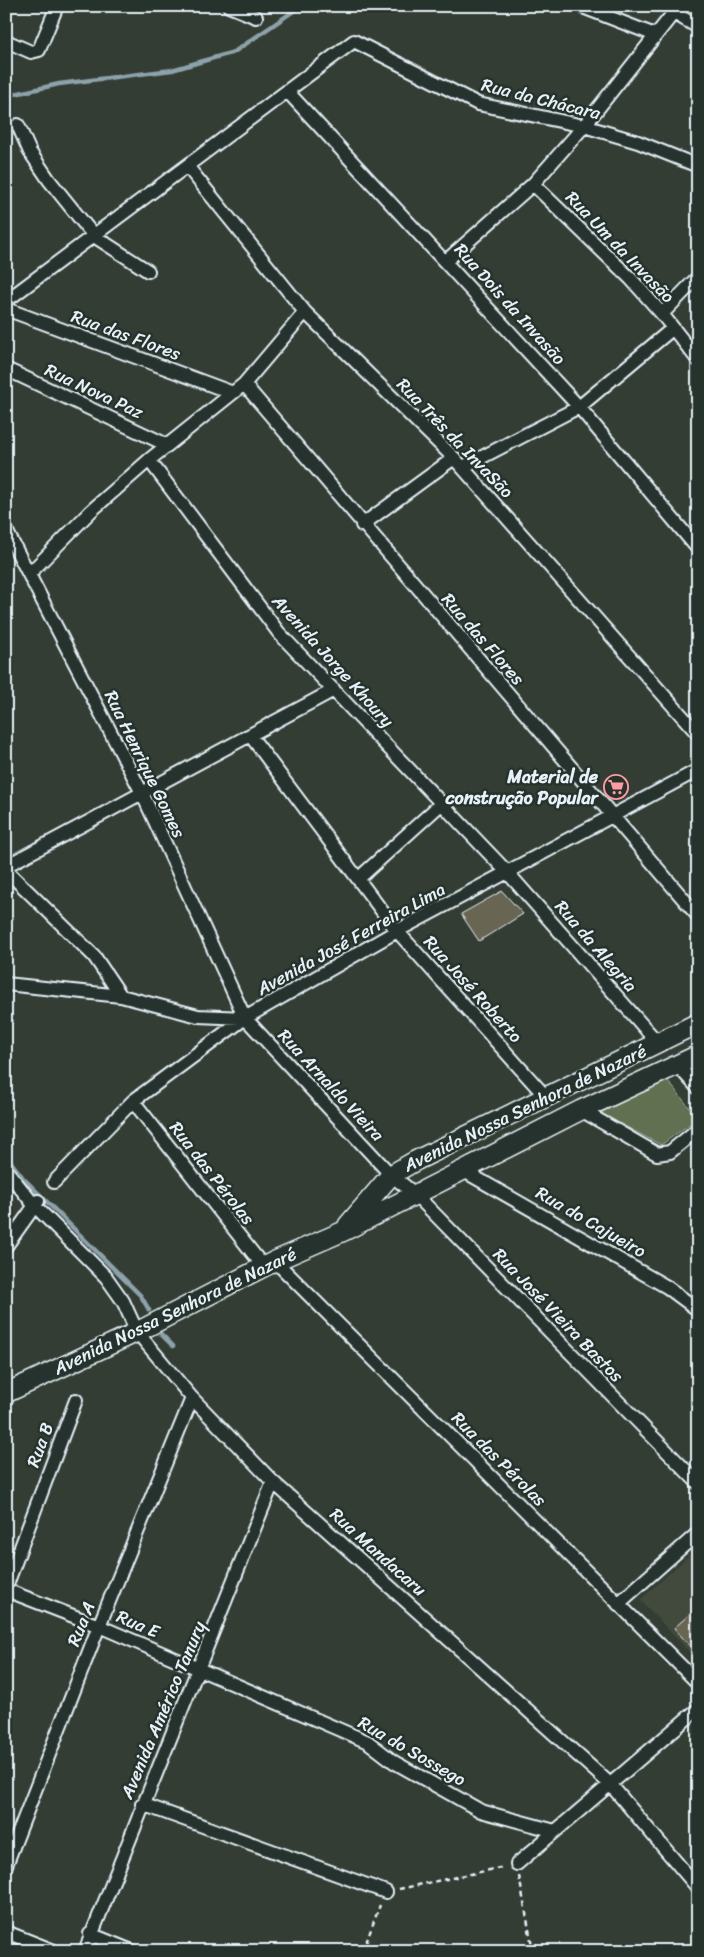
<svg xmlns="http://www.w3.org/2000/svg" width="704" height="1957" viewBox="0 0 704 1957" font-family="Sriracha,sans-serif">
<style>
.built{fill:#43493d}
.green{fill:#617051;stroke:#a4b0a4}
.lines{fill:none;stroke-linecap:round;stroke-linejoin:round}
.stream{stroke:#8da2aa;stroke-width:4.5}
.building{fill:#686552;stroke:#e8f1f8}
.street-casing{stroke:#e8f1f8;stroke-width:16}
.secondary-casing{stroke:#e8f1f8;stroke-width:22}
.path{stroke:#e8f1f8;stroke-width:2.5;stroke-dasharray:5 4;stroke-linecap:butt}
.street{stroke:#26332d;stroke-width:12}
.secondary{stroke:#26332d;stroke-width:19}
.labels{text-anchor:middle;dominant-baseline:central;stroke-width:5;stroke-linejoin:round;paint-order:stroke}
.street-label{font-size:18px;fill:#e8f1f8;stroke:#26332d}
.poi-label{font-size:18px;font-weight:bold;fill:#e8f1f8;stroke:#26332d;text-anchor:end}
</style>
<rect width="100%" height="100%" fill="#333d34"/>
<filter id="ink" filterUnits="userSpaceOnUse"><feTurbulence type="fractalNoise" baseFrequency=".02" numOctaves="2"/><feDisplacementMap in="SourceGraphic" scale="10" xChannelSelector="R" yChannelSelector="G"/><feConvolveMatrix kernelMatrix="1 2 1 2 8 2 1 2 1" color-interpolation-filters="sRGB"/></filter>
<g filter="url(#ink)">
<path class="built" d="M698 1547V1661L640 1600Z"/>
<path class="green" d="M667 1080 698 1118 661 1145 600 1113Z"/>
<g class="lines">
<path class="stream" d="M6 96 59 84 172 70 234 52 301 6
M6 1156 23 1178 141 1296 149 1310
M161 1334 173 1346"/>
</g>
<path class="building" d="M502 891 523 914 479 941 461 914Z
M698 1607V1655L674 1628Z"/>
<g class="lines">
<defs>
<path id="street" d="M229 6 256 17
M580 6 655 35
M674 13 698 27
M6 41 31 52 39 50 57 6
M287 91 579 407 698 549
M18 125 30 152 49 180 94 236 148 271
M187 166 305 312 454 458 698 734
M533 184 631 279 662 314 698 360
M446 261 533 184 584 126 679 6
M6 301 354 41 478 104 584 126 638 142 698 166
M6 309 233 393
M662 314 698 277
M6 369 167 445
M244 384 698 916
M149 460 279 633 508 873 658 1043
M463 467 579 407 672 329
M362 525 454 458
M6 530 142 793 245 1018 391 1175 415 1194 698 1483
M30 573 91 511 149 460 244 384 305 312
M250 735 397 931 546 1097
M6 866 334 690
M6 870 94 956 121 996
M358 879 442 803
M6 984 121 996 198 1016 245 1018
M677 1065 698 1088
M133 1101 263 1266
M581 1110 657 1154 670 1152 698 1129
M6 1170 34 1205 106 1277 123 1301 137 1332 192 1398 273 1482 610 1784 698 1888
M464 1171 667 1287 698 1310
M54 1182 133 1101 245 1018 397 931 698 770
M6 1246 38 1201
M275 1261 698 1683
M6 1587 76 1400
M6 1590 99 1626 368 1742 394 1762 481 1811 555 1831
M618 1604 698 1533
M142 1804 386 1892
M517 1864 698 1709
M6 1865 99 1626 192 1398
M6 1932 54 1951
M90 1934 132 1951
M85 1951 273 1482"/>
<path id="secondary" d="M348 1225 391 1175 415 1161 698 1023
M6 1393 137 1332 275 1261 344 1231 581 1110 698 1055"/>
</defs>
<use href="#street" class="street-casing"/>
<use href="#secondary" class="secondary-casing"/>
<path class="path" d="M519 1876 533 1951
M399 1889 504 1867
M363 1951 380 1905"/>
<use href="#street" class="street"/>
<use href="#secondary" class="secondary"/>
</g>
</g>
<defs>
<symbol id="supermarket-ring" viewBox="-11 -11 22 22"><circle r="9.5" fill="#26332d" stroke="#ff9aa2" stroke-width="1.5"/><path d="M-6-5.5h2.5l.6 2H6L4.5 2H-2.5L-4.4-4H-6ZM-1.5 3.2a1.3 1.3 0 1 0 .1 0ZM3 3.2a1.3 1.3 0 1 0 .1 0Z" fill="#ff9aa2"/></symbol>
</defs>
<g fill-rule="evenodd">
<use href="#supermarket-ring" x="602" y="773" width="28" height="28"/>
</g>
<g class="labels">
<g class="street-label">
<text transform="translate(541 99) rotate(14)">Rua da Chácara</text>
<text transform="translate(620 247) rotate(46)">Rua Um da Invasão</text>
<text transform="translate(510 304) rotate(48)">Rua Dois da Invasão</text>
<text transform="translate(126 335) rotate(20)">Rua das Flores</text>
<text transform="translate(94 391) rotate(25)">Rua Nova Paz</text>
<text transform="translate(455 438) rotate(46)">Rua Três da InvaSão</text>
<text transform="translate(483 639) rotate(49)">Rua das Flores</text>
<text transform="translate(333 661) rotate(48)">Avenida Jorge Khoury</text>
<text transform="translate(145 764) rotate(64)">Rua Henrique Gomes</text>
<text transform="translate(351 939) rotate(-29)">Avenida José Ferreira Lima</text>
<text transform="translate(596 946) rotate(49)">Rua da Alegria</text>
<text transform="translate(473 989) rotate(48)">Rua José Roberto</text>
<text transform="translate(331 1085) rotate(47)">Rua Arnaldo Vieira</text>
<text transform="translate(525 1108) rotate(-26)">Avenida Nossa Senhora de Nazaré</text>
<text transform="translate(212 1173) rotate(52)">Rua das Pérolas</text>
<text transform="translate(591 1222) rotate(30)">Rua do Cajueiro</text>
<text transform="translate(175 1311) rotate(-26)">Avenida Nossa Senhora de Nazaré</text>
<text transform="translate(558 1315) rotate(46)">Rua José Vieira Bastos</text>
<text transform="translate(40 1445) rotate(-70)">Rua B</text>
<text transform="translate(499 1459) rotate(45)">Rua das Pérolas</text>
<text transform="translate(378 1552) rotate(42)">Rua Mandacaru</text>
<text transform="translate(81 1624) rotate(-68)">Rua A</text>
<text transform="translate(138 1624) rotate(23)">Rua E</text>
<text transform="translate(163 1710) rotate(-67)">Avenida Américo Tanury</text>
<text transform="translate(412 1751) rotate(30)">Rua do Sossego</text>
</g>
<g class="poi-label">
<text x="598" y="777">Material de<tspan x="598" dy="21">construção Popular</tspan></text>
</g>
</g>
<rect width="704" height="1957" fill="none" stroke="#26332d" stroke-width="25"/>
<rect x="12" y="12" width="679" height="1932" fill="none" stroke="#e8f1f8" stroke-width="2" filter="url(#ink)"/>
</svg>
